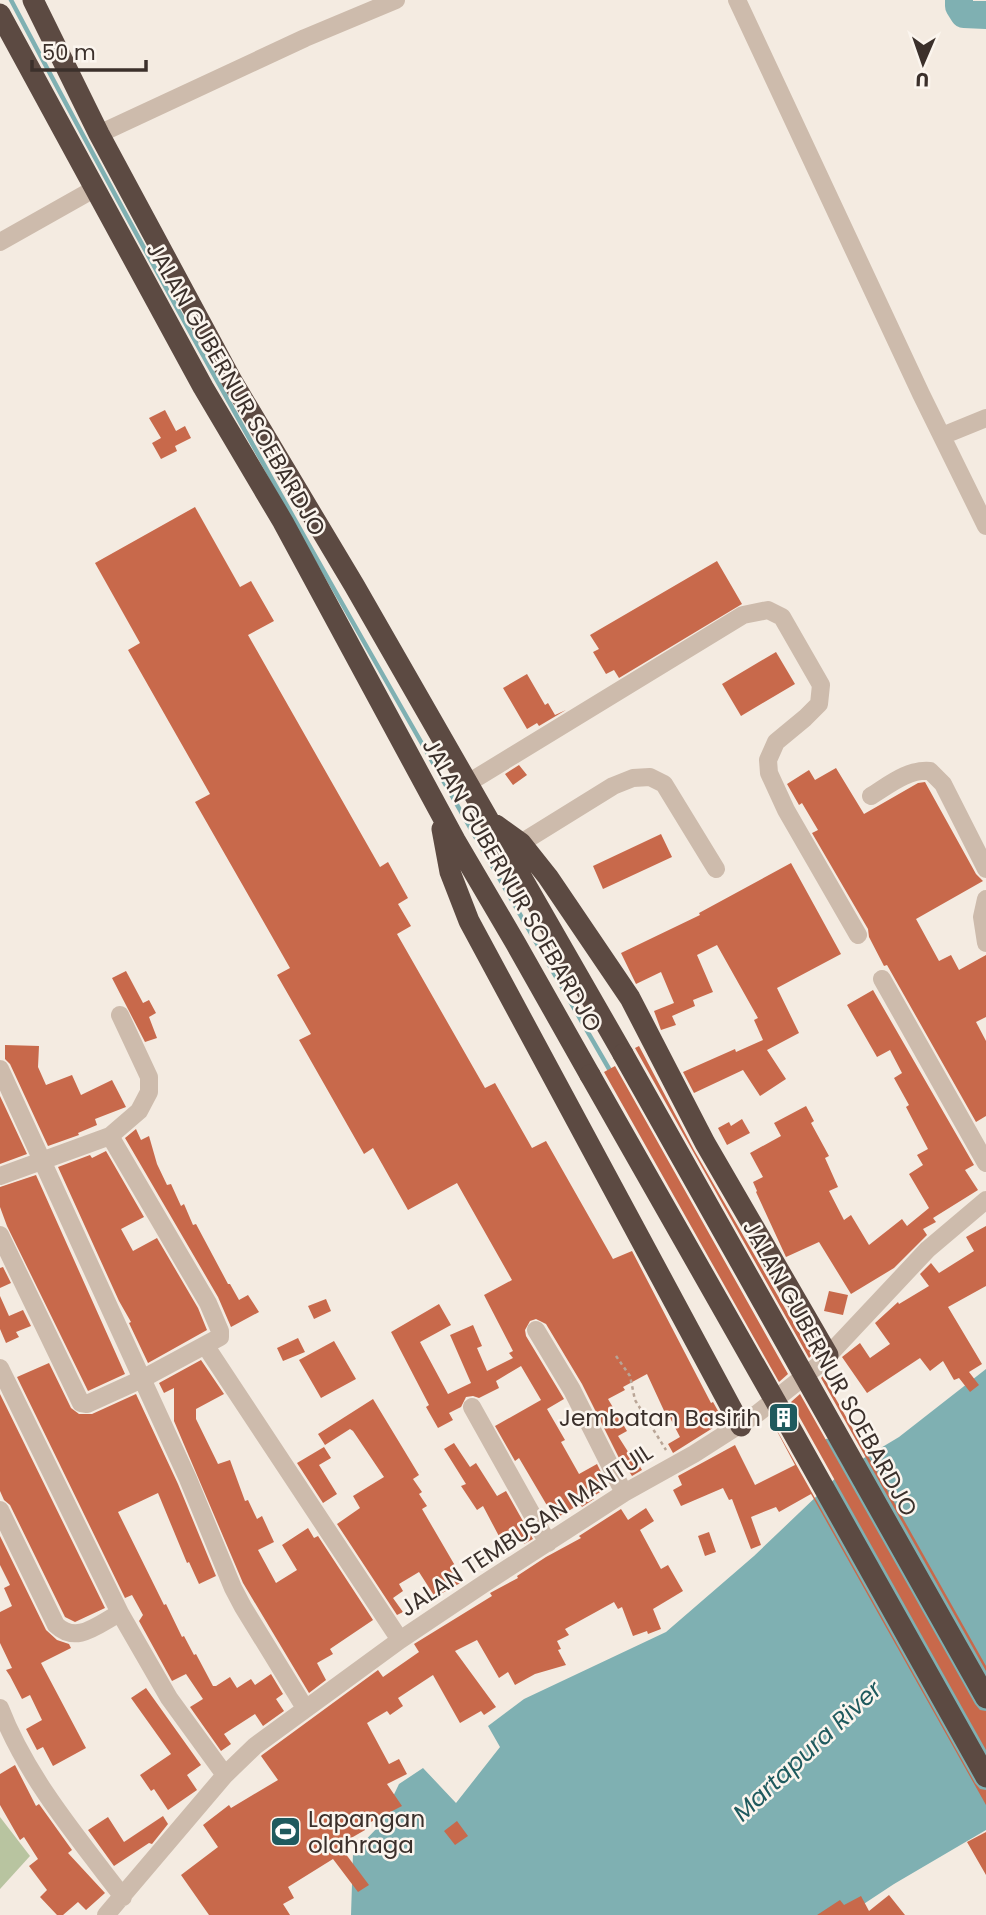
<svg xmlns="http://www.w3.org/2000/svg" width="986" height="1915" viewBox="0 0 986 1915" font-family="Poppins,sans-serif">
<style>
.green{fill:#b8c4a0}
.water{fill:#7fb0b2}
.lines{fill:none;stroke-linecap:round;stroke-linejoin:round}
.stream{stroke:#7fb0b2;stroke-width:4.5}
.river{stroke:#7fb0b2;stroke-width:28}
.building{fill:#c8694b}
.path{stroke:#b9a596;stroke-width:2.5;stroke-dasharray:3.5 3.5;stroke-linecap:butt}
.minor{stroke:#cdbbac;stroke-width:18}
.highway{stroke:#5c4a42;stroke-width:21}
.highway-bridge{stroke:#5c4a42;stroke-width:21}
.labels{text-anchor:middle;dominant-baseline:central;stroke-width:5;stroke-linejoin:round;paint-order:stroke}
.street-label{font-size:23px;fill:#3b302b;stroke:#fbf5ee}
.poi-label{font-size:23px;fill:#3b302b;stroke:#fbf5ee;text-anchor:end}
.water-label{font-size:24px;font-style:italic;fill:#1f5a5e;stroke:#fbf5ee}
</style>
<rect width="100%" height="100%" fill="#f4ebe1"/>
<path class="green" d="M0 1817 30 1856 0 1889Z"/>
<path class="water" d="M986 1369V1830L894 1884 847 1915H351L353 1853 379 1826 399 1784 423 1768 456 1803 500 1747 488 1726 524 1699 666 1632 754 1556 844 1470 899 1437Z"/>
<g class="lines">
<path class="stream" d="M11 0C202 363 407 719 612 1074
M827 1441 845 1473"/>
<path class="river" d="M959 0V6L964 14 986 15"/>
</g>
<path class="building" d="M165 410 176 431 185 426 191 438 175 446 177 451 161 459 152 443 161 438 149 418Z
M195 507 240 587 251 581 274 621 248 635 380 867 388 862 408 898 398 904 411 926 397 934 485 1088 495 1083 532 1148 546 1141 613 1259 632 1251 711 1403 713 1402 722 1418 713 1422 716 1426 673 1453 668 1444 680 1437 668 1414 666 1415 647 1374 623 1387 625 1390 608 1399 627 1431 618 1436 632 1458 622 1464 582 1384 546 1324 536 1319 530 1321 525 1330 526 1336 564 1399 547 1409 565 1440 561 1442 579 1474 597 1464 603 1476 600 1478 607 1488 592 1497 594 1499 582 1507 580 1504 555 1519 519 1458 515 1461 495 1426 541 1400 521 1366 496 1381 499 1388 479 1398 473 1396 466 1397 461 1407 449 1413 453 1420 438 1428 426 1407 429 1405 391 1332 439 1304 451 1325 420 1342 448 1394 471 1383 450 1335 473 1325 482 1346 477 1348 487 1371 513 1358 509 1353 513 1351 484 1295 512 1280 457 1183 408 1210 373 1148 364 1154 299 1040 311 1034 277 975 290 968 195 802 210 794 128 650 140 643 95 563Z
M717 561 742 604 619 678 614 670 606 674 593 652 599 649 590 635Z
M776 652 795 684 741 716 722 684Z
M527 674 545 705 548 703 555 715 566 710 539 726 537 723 527 729 503 688Z
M519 765 527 775 513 785 505 774Z
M836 768 864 814 918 783 925 782 976 874 983 881 916 919 939 961 951 955 959 970 986 955V1017L976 1022 986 1041V1116L976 1122 887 965 884 966 869 937 868 929 812 833 818 830 802 803 799 805 787 784 809 770 815 780Z
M661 834 672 857 603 889 593 866Z
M791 863 841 954 777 988 799 1033 767 1050 786 1079 760 1096 743 1070 694 1093 683 1072 735 1049 736 1052 763 1040 754 1020 758 1018 717 945 697 955 713 992 693 1000 695 1006 672 1016 676 1025 661 1030 654 1011 674 1003 661 972 636 984 621 953 700 915 699 913Z
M126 971 143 1003 149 1000 156 1013 149 1017 157 1038 145 1042 112 978Z
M873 990 974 1165 965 1170 978 1190 933 1218 936 1222 923 1229 927 1235 894 1268 851 1294 819 1242 786 1257 756 1192 757 1191 753 1182 763 1177 750 1153 781 1136 774 1123 806 1106 814 1121 811 1123 829 1156 825 1158 838 1187 829 1191 844 1220 851 1215 869 1245 902 1219 907 1226 929 1208 909 1174 923 1165 917 1155 928 1149 906 1107 909 1105 894 1078 902 1073 890 1050 877 1057 847 1005Z
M5 1045 39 1046 38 1067 46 1085 72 1075 81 1095 112 1080 126 1107 95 1119 97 1125 78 1133 79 1135 48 1146 10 1064 5 1059Z
M639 1046 694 1150 812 1355 809 1358 635 1048Z
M615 1066 788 1374 779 1382 604 1072Z
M0 1096 27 1154 0 1164Z
M742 1119 750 1133 727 1145 718 1128 729 1122 731 1126Z
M136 1129 141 1140 149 1136 157 1164 167 1185 171 1184 181 1206 184 1204 193 1225 196 1224 228 1284H230L239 1300 248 1295 259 1312 231 1327 218 1297 125 1138Z
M106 1151 144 1217 121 1229 133 1251 157 1238 198 1308 207 1330 148 1363 129 1323 131 1322 119 1301 58 1167 90 1155 92 1158Z
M36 1175 125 1374 88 1391 7 1226 0 1207V1187Z
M986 1226V1286L948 1307 982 1364 969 1372 979 1385 970 1392 959 1378 954 1380 943 1361 930 1371 920 1358 867 1393 842 1357 860 1343 870 1358 890 1344 875 1323 898 1302 899 1304 929 1286 920 1274 931 1263 939 1273 974 1251 966 1237Z
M3 1267 11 1283 0 1288V1268Z
M829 1291 848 1295 843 1315 824 1311Z
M0 1296 9 1316 23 1310 31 1326 16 1332 19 1337 6 1343 0 1329Z
M326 1299 331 1311 314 1319 308 1306Z
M298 1338 305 1352 283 1361 277 1348Z
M334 1341 356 1379 321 1398 299 1360Z
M201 1360 224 1394 196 1409V1419L218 1464 230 1460 245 1501 248 1500 257 1519 262 1516 274 1542 258 1550 276 1583 297 1570 282 1545 308 1528 314 1538 318 1536 373 1620 330 1649 333 1654 317 1663 326 1680 309 1693 243 1583 174 1421V1388L164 1393 159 1383Z
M49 1363 71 1408 79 1414H92L136 1394 178 1484 216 1576 199 1584 189 1562 187 1563 158 1493 118 1512 164 1605 166 1604 182 1637 184 1636 194 1655 196 1654 213 1686H216L230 1677 237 1688 251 1679 255 1685 271 1674 283 1694 276 1699 284 1711 263 1726 255 1714 224 1734 231 1744 221 1751 190 1707 203 1699 186 1674 172 1681 139 1621 143 1615 132 1595 125 1598 17 1377Z
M823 1376 986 1666V1671L821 1378Z
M0 1394 105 1608 75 1622 65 1617 10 1505 4 1500 0 1491Z
M800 1394 975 1704 980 1710 986 1711V1750L791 1402Z
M373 1399 419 1475 413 1479 422 1492 419 1494 427 1506 422 1509 464 1581 435 1597 419 1572 399 1584 403 1591 393 1598 403 1612 397 1615 337 1524 360 1508 353 1496 384 1477 353 1431 350 1429 325 1445 318 1434Z
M770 1418 975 1783 980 1789 986 1790V1805L811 1494 779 1512 776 1507 751 1517 761 1545 751 1549 732 1499 729 1500 723 1488 681 1506 673 1490 682 1485 678 1476 735 1445 755 1485 795 1465Z
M454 1443 470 1467 476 1463 497 1496 506 1491 533 1539 524 1544 518 1531 501 1540 483 1506 477 1510 461 1486 466 1484 444 1449Z
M324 1447 331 1458 319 1465 337 1494 323 1503 297 1463Z
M635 1458 642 1470 632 1476 625 1465Z
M646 1508 654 1521 640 1530 661 1569 668 1565 683 1591 653 1609 661 1629 648 1634 647 1631 633 1636 622 1607 618 1609 614 1602 565 1629 569 1635 557 1641 561 1649 558 1650 566 1665 535 1674 515 1685 508 1672 499 1678 477 1640 455 1651 496 1707 484 1715 481 1711 460 1723 433 1675 398 1698 403 1706 390 1715 387 1711 367 1723 389 1764 399 1759 407 1774 387 1784 402 1806 363 1826 365 1830 339 1845 369 1885 358 1892 333 1859 288 1887 294 1898 283 1904 290 1915H209L181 1875 218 1847 203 1825 229 1805 231 1808 278 1780 261 1756 262 1755 378 1670 383 1677 419 1652 414 1644 492 1596 490 1593 518 1578 517 1576 546 1557 581 1538 579 1536 621 1509 628 1520Z
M709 1532 716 1552 705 1556 698 1536Z
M0 1536 46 1630 57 1640 69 1644 71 1648 41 1663 86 1748 53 1766 43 1747 37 1750 26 1729 42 1720 30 1695 22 1699 10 1676 6 1670 12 1668 0 1643V1612L12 1606 4 1588 10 1585 0 1565Z
M146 1688 201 1765 187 1775 197 1790 168 1810 154 1789 151 1791 140 1775 171 1754 131 1698Z
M15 1765 36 1806 39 1804 72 1850 68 1853 105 1893 86 1910 78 1902 63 1915H57L40 1897 47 1890 29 1866 38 1859 24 1837 20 1840 0 1805V1774Z
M163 1816 168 1824 152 1844 149 1843 114 1866 88 1830 108 1817 124 1842Z
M457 1821 468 1836 455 1845 444 1831Z
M986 1832V1875L967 1842Z
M889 1895 905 1915H817L840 1900 844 1905 861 1896 869 1911Z"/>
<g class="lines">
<path class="path" d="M616 1356 630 1376 635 1400 666 1450"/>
<path class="minor" d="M737 0 921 394 986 526
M99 134 305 38 396 0
M0 242 94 189
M942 436 986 418
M468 783 743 615 768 610 782 617 821 685 819 704 805 718 776 742 768 760 769 773 786 810 858 935
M871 796C889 785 908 769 930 771L943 784 986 869
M521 843 613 786 633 778 650 777 664 784 716 869
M986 899 982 917 986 943
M882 979 986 1163
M0 1069 188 1479 233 1588 243 1607 305 1708
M0 1176 110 1136 139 1111 149 1092V1077L120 1015
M0 1235 81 1403 87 1404 142 1379 220 1337V1331L208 1303 110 1136
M536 1330 572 1390 624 1493
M205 1345 400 1640
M0 1368 120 1613 169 1698 225 1775
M472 1407 548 1543
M0 1510 56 1625C77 1645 98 1624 120 1613
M0 1708C27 1778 78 1838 123 1897
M106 1915 225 1775 255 1746 400 1640 485 1583 624 1493 694 1454 758 1413 821 1363 928 1249 986 1200"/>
<path class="highway" d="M33 0 99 134 232 381 354 585 623 1054
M0 14 203 387 283 522 455 840 516 944 590 1075
M496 825 521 843 548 877 630 998 705 1143 828 1355
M442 829 450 872 469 921 741 1426"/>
<path class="highway-bridge" d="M623 1054 986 1698
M590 1075 777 1404 986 1777"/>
</g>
<defs>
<symbol id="building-square" viewBox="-11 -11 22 22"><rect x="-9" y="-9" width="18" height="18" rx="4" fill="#1f5a5e" stroke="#fbf5ee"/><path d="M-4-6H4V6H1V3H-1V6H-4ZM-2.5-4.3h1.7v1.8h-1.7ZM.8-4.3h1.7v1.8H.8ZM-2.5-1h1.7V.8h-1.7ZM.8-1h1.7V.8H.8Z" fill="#fff"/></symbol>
<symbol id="stadium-square" viewBox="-11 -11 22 22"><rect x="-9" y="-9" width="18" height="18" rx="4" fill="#1f5a5e" stroke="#fbf5ee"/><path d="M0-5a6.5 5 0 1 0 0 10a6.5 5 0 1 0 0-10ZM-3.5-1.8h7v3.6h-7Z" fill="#fff"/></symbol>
</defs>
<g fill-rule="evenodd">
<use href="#building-square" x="766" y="1400" width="35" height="35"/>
<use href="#stadium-square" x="268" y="1814" width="35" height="35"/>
</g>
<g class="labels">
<g class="street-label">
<text transform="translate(236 389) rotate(60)">JALAN GUBERNUR SOEBARDJO</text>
<text transform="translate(512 885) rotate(60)">JALAN GUBERNUR SOEBARDJO</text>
<text transform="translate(830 1368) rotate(61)">JALAN GUBERNUR SOEBARDJO</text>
<text transform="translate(526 1530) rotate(-33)">JALAN TEMBUSAN MANTUIL</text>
</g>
<g class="poi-label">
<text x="761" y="1418">Jembatan Basirih</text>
<text x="308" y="1819" text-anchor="start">Lapangan<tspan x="308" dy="26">olahraga</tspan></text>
</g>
<g class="water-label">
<text transform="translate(807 1751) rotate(-43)">Martapura River</text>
</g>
</g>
<g transform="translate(923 63) rotate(182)" stroke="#fbf5ee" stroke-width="5" paint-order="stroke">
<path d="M0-5L12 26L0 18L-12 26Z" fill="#3b302b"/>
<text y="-10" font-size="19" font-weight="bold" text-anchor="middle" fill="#3b302b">U</text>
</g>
<path d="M32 60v10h114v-10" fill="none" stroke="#3b302b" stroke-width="3.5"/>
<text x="42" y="60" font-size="21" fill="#3b302b" stroke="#fbf5ee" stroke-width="5" paint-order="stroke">50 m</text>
</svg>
